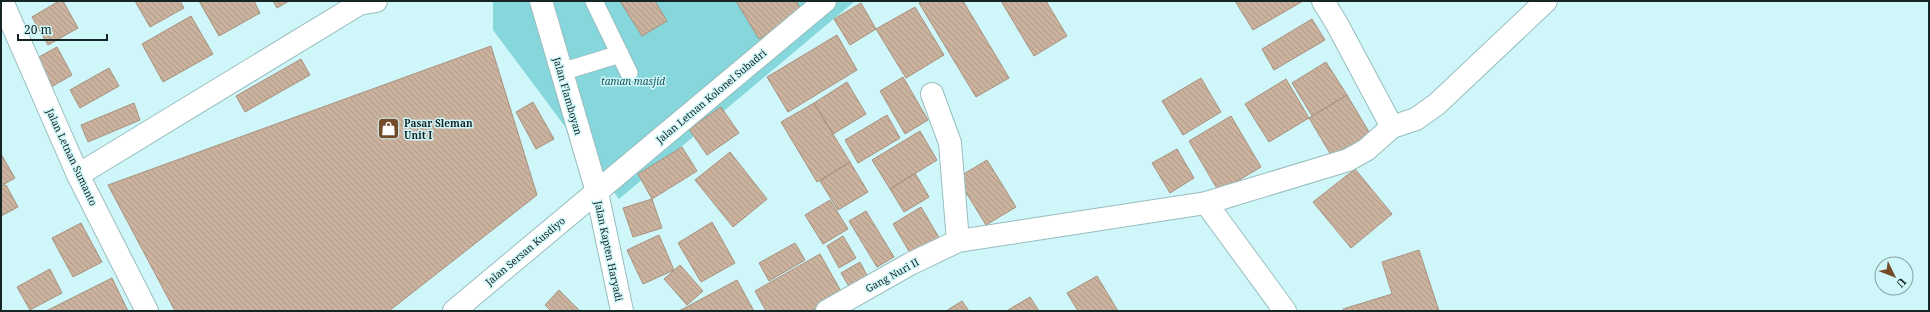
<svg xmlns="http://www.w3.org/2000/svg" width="1930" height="312" viewBox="0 0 1930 312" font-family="'Noto Serif',serif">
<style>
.green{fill:#85d7dc}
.building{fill:url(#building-back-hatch);stroke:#a9917e}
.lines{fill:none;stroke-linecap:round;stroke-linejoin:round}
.lane-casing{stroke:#98bdbf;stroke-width:19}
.street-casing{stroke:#98bdbf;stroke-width:24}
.secondary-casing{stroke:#98bdbf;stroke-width:24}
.lane{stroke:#fff;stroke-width:17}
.street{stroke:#fff;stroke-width:22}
.secondary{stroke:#fff;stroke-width:22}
.labels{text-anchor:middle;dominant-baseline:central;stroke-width:3;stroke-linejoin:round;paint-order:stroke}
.park-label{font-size:10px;font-style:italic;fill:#0f5357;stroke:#cff6f8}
.street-label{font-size:10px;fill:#152425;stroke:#cff6f8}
.poi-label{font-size:10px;font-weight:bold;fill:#152425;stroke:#cff6f8;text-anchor:start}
</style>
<defs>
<pattern id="building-back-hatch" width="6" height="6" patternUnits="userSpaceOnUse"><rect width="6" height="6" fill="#cbb29e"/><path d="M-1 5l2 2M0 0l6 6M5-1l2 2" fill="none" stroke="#ad9988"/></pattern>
</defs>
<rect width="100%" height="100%" fill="#cff6f8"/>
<path class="green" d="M493 1H855L619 199 493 30Z"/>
<path class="building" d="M59 1H63L78 28 48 45 32 17Z
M135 1H180L184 8 150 27Z
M199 1H254L260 13 219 36Z
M273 1H289L277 8Z
M620 1H655L667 21 642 36Z
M736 1H796L803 13 759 39Z
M923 1H963L1009 78 976 97 919 3Z
M1001 1H1046L1067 36 1034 56Z
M1235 1H1303L1253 30Z
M861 3 876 29 850 45 834 19Z
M915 7 944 55 906 78 876 29Z
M191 16 213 54 163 82 142 44Z
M1312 19 1325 40 1274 70 1262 49Z
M837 35 857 70 788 112 767 77Z
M491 46 537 195 389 311H175L108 185Z
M57 47 72 75 46 90 30 62Z
M301 59 310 75 245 112 236 96Z
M1326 62 1347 95 1312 116 1292 83Z
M109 68 119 86 80 108 70 90Z
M903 77 928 120 905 134 880 91Z
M1201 78 1221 112 1183 135 1162 101Z
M1286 79 1309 118 1269 142 1245 104Z
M847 82 866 114 833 134 814 103Z
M1347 95 1372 137 1334 160 1309 118Z
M533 102 554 139 536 149 516 112Z
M134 103 140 120 88 142 81 125Z
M814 103 850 162 817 182 781 122Z
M721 107 739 133 707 155 689 129Z
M887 115 900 138 858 163 845 140Z
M1231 116 1261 167 1219 192 1189 141Z
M920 131 937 160 890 189 872 160Z
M682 147 697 171 652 199 638 174Z
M1177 149 1194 178 1170 193 1152 163Z
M730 152 767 199 733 227 695 180Z
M1 154 15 178 1 186Z
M987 160 1016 207 986 225 957 178Z
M850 162 868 192 838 210 820 181Z
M1355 169 1392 214 1351 248 1313 202Z
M915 173 929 197 904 212 890 189Z
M6 185 18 207 1 216V187Z
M652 199 662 228 633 237 623 208Z
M830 200 848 229 823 244 805 215Z
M921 207 941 241 913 258 893 224Z
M866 211 894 257 877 267 849 221Z
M712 222 735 263 701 282 678 243Z
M81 223 102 262 73 277 52 238Z
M659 235 674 270 643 284 627 250Z
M843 236 856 258 839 268 827 246Z
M795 243 805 260 769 281 759 263Z
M1419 250 1439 311H1343V309L1392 294 1382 262Z
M820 254 842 293 811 311H766L755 291Z
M860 262 871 283 853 293 841 273Z
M680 265 703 291 687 305 664 279Z
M50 269 62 293 30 310 17 287Z
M1097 276 1118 311H1078L1067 293Z
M112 278 128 311H46Z
M737 280 754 311H679Z
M559 290 579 310 577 311H551L545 305Z
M1030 297 1039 311H1008V310Z
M962 301 969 311H946Z"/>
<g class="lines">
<defs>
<path id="lane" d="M594 1 629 73
M561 72 620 54"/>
<path id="street" d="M2 1 78 175 147 311
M541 1 597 192 622 311
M932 94 950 143 958 241
M1392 127 1416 119 1437 104 1546 1
M78 175 359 4 376 1
M1206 203 1285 311
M827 311 910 264 958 241 1206 203 1348 160 1366 150 1392 127 1337 24 1323 1"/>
<path id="secondary" d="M454 311 825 1"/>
</defs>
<use href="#lane" class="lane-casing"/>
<use href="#street" class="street-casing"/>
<use href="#secondary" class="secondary-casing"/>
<use href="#lane" class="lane"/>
<use href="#street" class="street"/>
<use href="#secondary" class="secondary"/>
</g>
<defs>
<symbol id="shop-square" viewBox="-11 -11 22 22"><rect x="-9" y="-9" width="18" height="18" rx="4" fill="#734b29" stroke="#cff6f8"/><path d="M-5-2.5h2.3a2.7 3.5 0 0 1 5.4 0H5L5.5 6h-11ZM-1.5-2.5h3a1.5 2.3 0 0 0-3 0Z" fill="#fff"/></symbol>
</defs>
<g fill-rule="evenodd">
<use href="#shop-square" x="376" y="116" width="25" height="25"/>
</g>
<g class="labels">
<g class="park-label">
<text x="633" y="81">taman masjid</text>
</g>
<g class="street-label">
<text transform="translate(568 96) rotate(74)">Jalan Flamboyan</text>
<text transform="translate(711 96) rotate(-40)">Jalan Letnan Kolonel Subadri</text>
<text transform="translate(72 157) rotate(65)">Jalan Letnan Sumanto</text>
<text transform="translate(525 251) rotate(-40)">Jalan Sersan Kusdiyo</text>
<text transform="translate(609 251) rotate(78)">Jalan Kapten Haryadi</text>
<text transform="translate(892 275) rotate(-29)">Gang Nuri II</text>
</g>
<g class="poi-label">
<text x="404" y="123">Pasar Sleman<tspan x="404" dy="12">Unit I</tspan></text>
</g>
</g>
<rect width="1930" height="312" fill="none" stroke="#152425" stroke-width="4"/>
<g transform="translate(1894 276) rotate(133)"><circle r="19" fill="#cff6f8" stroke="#85a2a4"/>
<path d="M0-3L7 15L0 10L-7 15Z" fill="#734b29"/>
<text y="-6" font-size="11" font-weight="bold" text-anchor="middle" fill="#152425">U</text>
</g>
<path d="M18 34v6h89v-6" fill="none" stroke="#152425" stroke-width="2"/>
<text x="24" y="34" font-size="12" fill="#152425" stroke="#cff6f8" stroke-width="3" paint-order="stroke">20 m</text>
</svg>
